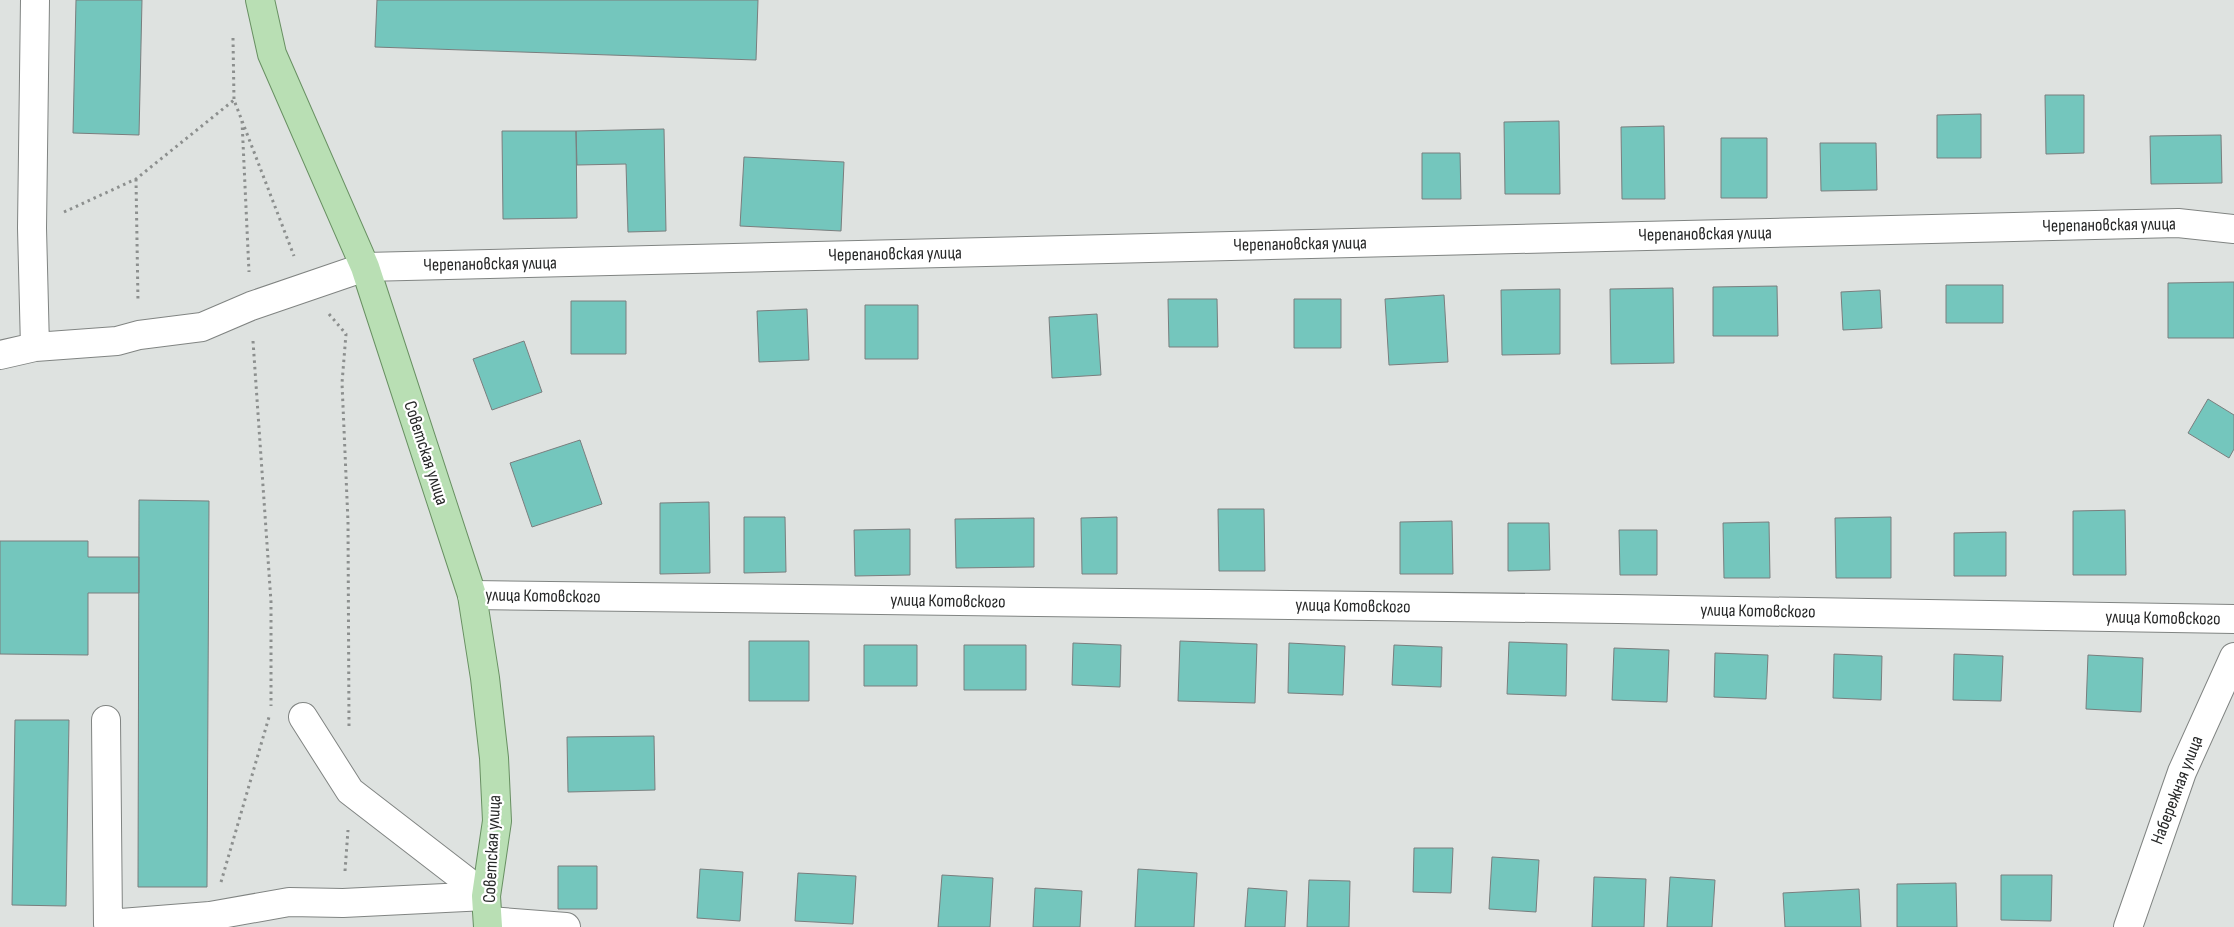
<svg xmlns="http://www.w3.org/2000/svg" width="2234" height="927" viewBox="0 0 2234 927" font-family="'Sofia Sans Condensed',sans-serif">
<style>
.building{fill:#74c6bd;stroke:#7a7e7e}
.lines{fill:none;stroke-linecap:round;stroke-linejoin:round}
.minor-casing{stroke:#808482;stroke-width:30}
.major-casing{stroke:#689062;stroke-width:30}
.path{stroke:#8c8f8e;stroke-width:3;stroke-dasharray:2.5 4;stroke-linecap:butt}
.minor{stroke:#fff;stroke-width:28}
.major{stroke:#b9dfb4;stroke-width:28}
.labels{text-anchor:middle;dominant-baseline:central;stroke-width:4.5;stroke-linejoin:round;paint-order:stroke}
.street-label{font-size:18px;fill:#262727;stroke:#fff}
</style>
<rect width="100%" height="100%" fill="#dee2e0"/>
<path class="building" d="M76 0H142L139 135 73 133Z
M377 0H758L756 60 375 47Z
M2045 95H2084V153L2046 154Z
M1981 114V158H1937V115Z
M1559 121 1560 194H1505L1504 122Z
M1664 126 1665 199H1622L1621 127Z
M664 129 666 231 628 232 626 164 577 165 576 131Z
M502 131H576L577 218 503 219Z
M2221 135 2222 183 2151 184 2150 136Z
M1721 138H1767V198H1721Z
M1820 143H1876L1877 190 1821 191Z
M1422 153H1460L1461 199H1422Z
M744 157 844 162 841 231 740 226Z
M2234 282V338H2168V283Z
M1946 285H2003V323H1946Z
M1777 286 1778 336H1713V287Z
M1673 288 1674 363 1611 364 1610 289Z
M1560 289V354L1502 355 1501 290Z
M1880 290 1882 328 1843 330 1841 292Z
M1444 295 1448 362 1389 365 1385 299Z
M1168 299H1217L1218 347H1169Z
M1294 299H1341V348H1294Z
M571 301H626V354H571Z
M865 305H918V359H865Z
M807 309 809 360 759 362 757 311Z
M1097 314 1101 375 1052 378 1049 317Z
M524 341 542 392 492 410 473 359Z
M2208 399 2234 415V449L2229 458 2188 433Z
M580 440 602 504 532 527 510 463Z
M139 500 209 501 207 887H138Z
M709 502 710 573 660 574V503Z
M1218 509H1264L1265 571H1219Z
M2125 510 2126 575H2073V511Z
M744 517H785L786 572 744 573Z
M1117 517V574H1082L1081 518Z
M1891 517V578H1836L1835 518Z
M1034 518V567L956 568 955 519Z
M1452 521 1453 574H1400V522Z
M1769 522 1770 578H1724L1723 523Z
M1508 523H1549L1550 570 1508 571Z
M910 529V575L855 576 854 530Z
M1619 530H1657V575H1620Z
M2006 532V576H1954V533Z
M0 541H88V557H139V593H88V655L0 654Z
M749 641H809V701H749Z
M1180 641 1257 644 1255 703 1178 701Z
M1509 642 1567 644 1566 696 1507 694Z
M1073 643 1121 645 1120 687 1072 685Z
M1289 643 1345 646 1343 695 1288 693Z
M864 645H917V686H864Z
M964 645H1026V690H964Z
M1394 645 1442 647 1441 687 1392 685Z
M1614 648 1669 650 1667 702 1612 700Z
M1715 653 1768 655 1766 699 1714 697Z
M1834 654 1882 656 1881 700 1833 698Z
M1954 654 2003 656 2001 701 1953 700Z
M2088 655 2143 658 2141 712 2086 709Z
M15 720H69L66 906 12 905Z
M654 736 655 790 568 792 567 737Z
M1414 848H1453L1451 893 1413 892Z
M1492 857 1539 860 1536 912 1489 909Z
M558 866H597V909H558Z
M700 869 743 872 740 921 697 918Z
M1138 869 1197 873 1194 927H1135Z
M798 873 856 876 853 924 795 921Z
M942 875 993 878 990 927H938Z
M2001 875H2052L2051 921 2001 920Z
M1594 877 1646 879 1644 927H1592Z
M1670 877 1715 880 1712 927H1667Z
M1309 880 1350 881 1349 927H1307Z
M1956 883 1957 927H1897V884Z
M1035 888 1082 891 1080 927H1033Z
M1248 888 1287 891 1285 927H1245Z
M1859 889 1861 927H1785L1783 893Z"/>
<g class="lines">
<defs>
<path id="minor" d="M35 347 32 228 35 0
M0 355 35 347 117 341 139 335 202 327 251 306 365 267 2178 223 2234 229
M472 595 1618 609 2234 619
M303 717 350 791 486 896
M106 720 108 924 210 916 289 902 343 903 486 896
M489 921 566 927
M2128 927 2182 772 2234 657"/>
<path id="major" d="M260 0 272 54 365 267 472 595 485 678 494 758 497 821 486 896 488 927"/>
</defs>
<use href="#minor" class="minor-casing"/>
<use href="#major" class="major-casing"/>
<path class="path" d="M233 38 234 100 294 256
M242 121 249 272
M136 179 138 302
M64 212 136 179 234 100
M329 314 346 334 342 383 348 522 349 727
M253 341 271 602V706
M345 871 348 830
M221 882 269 717"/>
<use href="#minor" class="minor"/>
<use href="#major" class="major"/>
</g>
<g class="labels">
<g class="street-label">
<text transform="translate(2109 225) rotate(-1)">Черепановская улица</text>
<text transform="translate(1705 234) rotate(-1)">Черепановская улица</text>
<text transform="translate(1300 244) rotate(-1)">Черепановская улица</text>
<text transform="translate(895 254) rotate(-1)">Черепановская улица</text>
<text transform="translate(490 264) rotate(-1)">Черепановская улица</text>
<text transform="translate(426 453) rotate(72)">Советская улица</text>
<text transform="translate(543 596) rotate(1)">улица Котовского</text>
<text transform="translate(948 601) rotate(1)">улица Котовского</text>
<text transform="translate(1353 606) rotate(1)">улица Котовского</text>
<text transform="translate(1758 611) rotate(1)">улица Котовского</text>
<text transform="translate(2163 618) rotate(1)">улица Котовского</text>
<text transform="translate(2177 790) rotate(-69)">Набережная улица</text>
<text transform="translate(492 849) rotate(-87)">Советская улица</text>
</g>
</g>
</svg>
